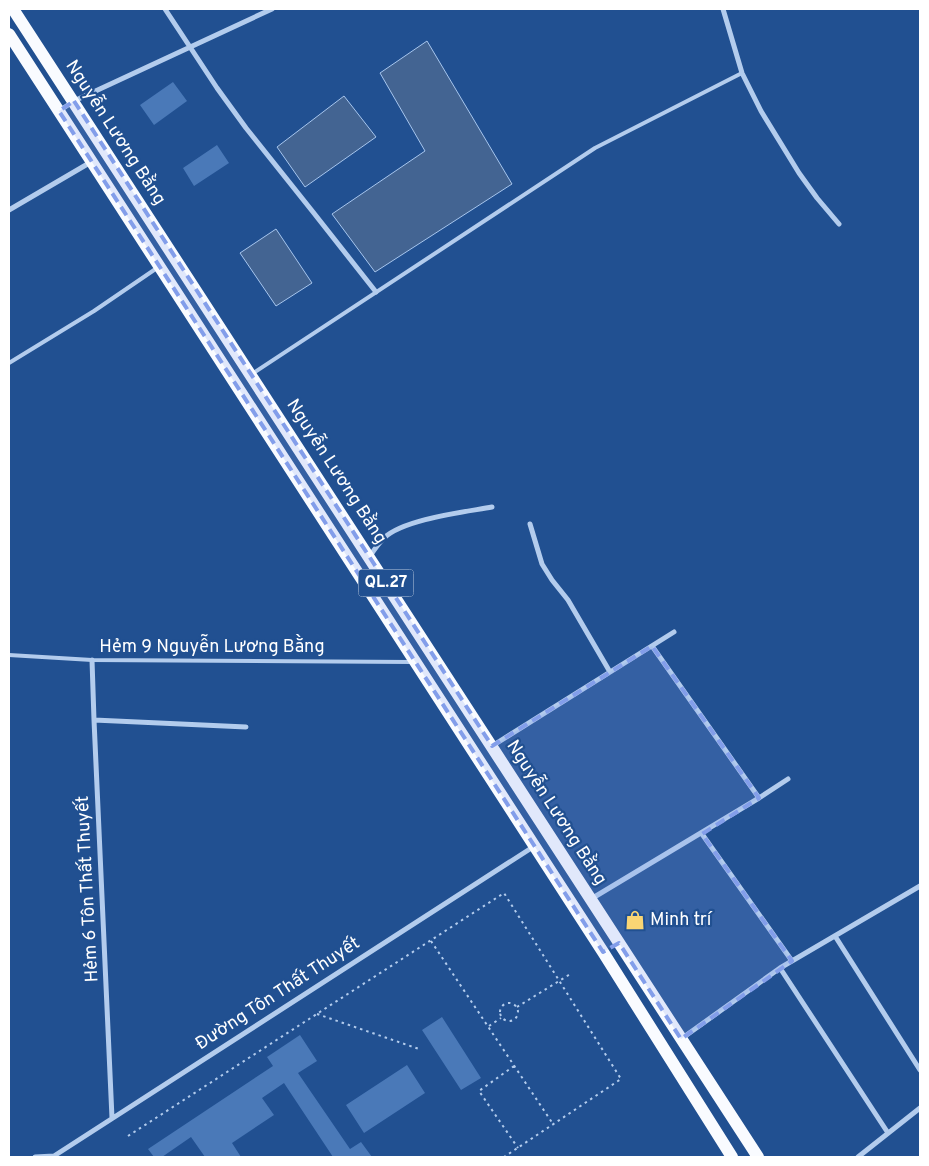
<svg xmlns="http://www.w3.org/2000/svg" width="929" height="1166" viewBox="0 0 929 1166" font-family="Overpass,sans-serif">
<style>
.water{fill:#436492;stroke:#a7c6ee}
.building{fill:#4a79b8}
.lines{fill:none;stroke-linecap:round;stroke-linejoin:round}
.path{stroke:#b3cced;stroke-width:2;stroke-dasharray:2.5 4;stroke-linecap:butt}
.lane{stroke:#b3cced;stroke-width:4}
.street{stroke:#b3cced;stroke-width:5}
.primary{stroke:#f9fbff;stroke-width:12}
.marked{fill:#839eea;fill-opacity:0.2;stroke:#839eea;stroke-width:4;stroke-dasharray:10 6;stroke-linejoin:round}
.labels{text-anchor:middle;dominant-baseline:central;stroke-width:4.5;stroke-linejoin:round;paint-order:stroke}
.shield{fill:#215091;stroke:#bccade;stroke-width:1}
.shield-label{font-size:16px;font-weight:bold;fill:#fff}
.street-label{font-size:18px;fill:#fff;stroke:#215091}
.poi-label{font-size:18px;fill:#fff;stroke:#215091;text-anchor:start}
</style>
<rect width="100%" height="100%" fill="#215091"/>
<path class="water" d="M427 41 512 184 375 272 332 214 425 151 380 73Z
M344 96 376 137 305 187 277 147Z
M276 229 312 283 276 306 240 253Z"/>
<path class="building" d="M173 82 187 101 154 125 140 105Z
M217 145 229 163 194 186 183 168Z
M442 1017 481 1078 461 1090 422 1030Z
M300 1035 317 1061 298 1073 350 1149 361 1142 372 1157H333L284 1083 262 1098 274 1115 232 1143 241 1157H205L191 1137 162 1157H154L148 1149 273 1066 267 1057Z
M407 1065 425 1093 364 1133 346 1105Z"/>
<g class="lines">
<path class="path" d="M431 941 553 1124
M500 1012a9 9 0 1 1 18 0a9 9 0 1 1-18 0Z
M517 1007 572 973
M317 1014 419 1049
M489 1026 501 1018
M514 1066 479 1091 518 1148
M128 1136 504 893 621 1079 504 1157"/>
<path class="lane" d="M9 363 94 311 157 268
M252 374 595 148 742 73
M9 655 92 660 413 662"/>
<path class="street" d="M165 9 217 88 246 128 313 212 376 292
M723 9 742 73 761 111 799 173 817 198 839 224
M59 111 74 101 272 9
M9 210 91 162
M530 524 542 564 552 580 568 600 610 672
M370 556C374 550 379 543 384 538 404 519 465 512 492 507
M92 660 94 720 112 1118
M94 720 246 727
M492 746 674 632
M759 798 788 779
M702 834 792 961
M591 899 759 798 652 646
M835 936 920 1070
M780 968 888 1133
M681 1039 780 968 920 886
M35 1157 54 1156 533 847
M858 1157 920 1108"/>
<path class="primary" d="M13 9 758 1157
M9 34 603 952 732 1157"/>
</g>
<path class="marked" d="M74 101 492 746 652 646 759 798 702 834 792 961 681 1039 619 943 603 952 59 111Z"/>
<defs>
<symbol id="shop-bare" viewBox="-9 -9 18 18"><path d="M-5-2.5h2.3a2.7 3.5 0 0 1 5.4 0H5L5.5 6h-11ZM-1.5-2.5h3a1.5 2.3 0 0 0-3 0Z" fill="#f9d574" stroke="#215091" stroke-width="2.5" paint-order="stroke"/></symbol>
</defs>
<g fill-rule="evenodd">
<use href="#shop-bare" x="621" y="906" width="28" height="28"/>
</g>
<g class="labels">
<rect class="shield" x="358.5" y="569.5" width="55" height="27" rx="4"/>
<g class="shield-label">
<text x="386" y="583">QL.27</text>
</g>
<g class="street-label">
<text transform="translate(115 133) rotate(57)">Nguyễn Lương Bằng</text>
<text transform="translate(336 472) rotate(57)">Nguyễn Lương Bằng</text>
<text x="212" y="647">Hẻm 9 Nguyễn Lương Bằng</text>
<text transform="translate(556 813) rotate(57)">Nguyễn Lương Bằng</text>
<text transform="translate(88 889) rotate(-93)">Hẻm 6 Tôn Thất Thuyết</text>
<text transform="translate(278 994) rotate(-33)">Đường Tôn Thất Thuyết</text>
</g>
<g class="poi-label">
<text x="650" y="920">Minh trí</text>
</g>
</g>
<rect width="929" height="1166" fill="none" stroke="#ffffff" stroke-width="20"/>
</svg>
